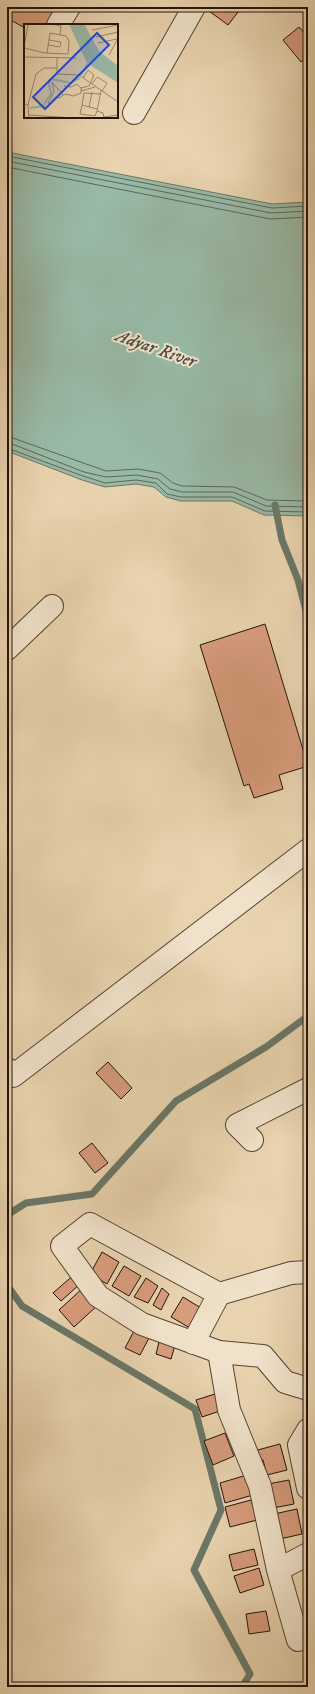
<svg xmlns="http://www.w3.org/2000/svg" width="315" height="1694" viewBox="0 0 315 1694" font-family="'IM FELL DW Pica',serif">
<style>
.water{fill:#98b9a6;stroke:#6a7767}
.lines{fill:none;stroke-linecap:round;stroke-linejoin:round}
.shore{stroke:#5e6658;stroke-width:1}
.stream{stroke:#6a7767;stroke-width:7}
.building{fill:#d79c7c;stroke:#241309}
.minor-casing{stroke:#554332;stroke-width:24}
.minor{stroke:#f0e2ca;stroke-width:22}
.labels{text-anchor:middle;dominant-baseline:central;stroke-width:4;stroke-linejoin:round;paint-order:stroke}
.water-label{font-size:18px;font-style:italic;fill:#4d4d40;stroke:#f0e2ca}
.inset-river{fill:none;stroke:#98b9a6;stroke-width:2}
.inset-road{fill:none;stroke:#9a866c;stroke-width:1}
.view{fill:#1d4ed8;fill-opacity:0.15;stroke:#1d4ed8;stroke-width:2}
.inset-edge{fill:none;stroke:#241309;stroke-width:2}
</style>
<rect width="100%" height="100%" fill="#e8d3ae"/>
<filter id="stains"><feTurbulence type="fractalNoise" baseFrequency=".005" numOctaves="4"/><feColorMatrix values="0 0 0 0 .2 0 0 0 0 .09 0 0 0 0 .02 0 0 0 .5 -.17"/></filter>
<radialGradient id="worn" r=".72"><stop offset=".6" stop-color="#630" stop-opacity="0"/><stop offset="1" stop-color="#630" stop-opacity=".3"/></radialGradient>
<path class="water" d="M7 152 272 204 308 202V516L264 515 232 501H181L166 497 154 487 136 484 105 487 82 480 7 451Z"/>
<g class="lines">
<path class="shore" d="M7 156 272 208 308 206
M7 161 271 213 308 211
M7 167 270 219 308 217
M7 436 106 471 138 469 160 473 173 483 182 486 234 487 267 500 308 501
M7 442 84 472 106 477 137 475 158 479 170 489 182 492H233L266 506 308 507
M7 448 83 476 105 483 136 480 156 483 167 494 181 497H232L265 511 308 512"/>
<path class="stream" d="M275 505 282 540 298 580 308 618
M7 1215 26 1203 92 1194 176 1101 266 1047 308 1016
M7 1285 22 1306 195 1409 221 1510 194 1570 250 1674 242 1687"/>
</g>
<path class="building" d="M7 7H55L46 25H25V28L7 18Z
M212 7H242L228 25 209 11Z
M299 27 308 37V56L301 62 283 40Z
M265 624 308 766 279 775 283 789 254 798 249 784 244 786 200 645Z
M108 1062 132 1088 121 1099 96 1073Z
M92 1143 108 1163 95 1173 79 1153Z
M102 1252 119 1262 107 1284 90 1274Z
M124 1266 141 1276 129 1296 112 1286Z
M76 1273 80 1284 61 1301 53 1293Z
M146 1278 158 1286 148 1303 134 1297Z
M84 1287 98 1305 74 1327 59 1310Z
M162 1288 169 1294 161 1310 153 1305Z
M183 1297 201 1308 190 1328 171 1317Z
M134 1331 149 1338 140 1355 125 1348Z
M160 1338 176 1342 171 1359 156 1354Z
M215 1394 220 1411 202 1417 196 1400Z
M225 1433 234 1456 213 1465 204 1441Z
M280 1444 287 1470 267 1475 263 1460 257 1461 254 1451Z
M247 1475 253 1495 225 1503 220 1483Z
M289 1480 294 1504 273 1508 268 1484Z
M251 1500 257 1520 230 1527 225 1507Z
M297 1509 302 1534 280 1539 274 1514Z
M254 1549 258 1565 233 1571 229 1555Z
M259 1568 264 1585 240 1593 234 1576Z
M266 1611 270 1631 249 1634 246 1614Z"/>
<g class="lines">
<defs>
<path id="minor" d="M58 25 69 7
M134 113 194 7
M7 649 52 606
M7 1069 13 1076 308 850
M252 1140 237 1125 308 1089
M308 1272 291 1273 219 1294 90 1224 62 1246 98 1296 142 1324 219 1352 229 1410 260 1486 278 1570 308 1554
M193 1343 219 1294
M219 1352 263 1356 285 1382 308 1389
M308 1430 299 1445 308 1488
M278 1570 298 1640"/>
</defs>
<use href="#minor" class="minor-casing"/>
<use href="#minor" class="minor"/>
</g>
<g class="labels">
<g class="water-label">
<text transform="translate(156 349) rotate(19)">Adyar River</text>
</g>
</g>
<g transform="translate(24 24)">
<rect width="94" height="94" fill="#e8d3ae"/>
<path d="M45 0H60L75 27 94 42V59L63 39Z" fill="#98b9a6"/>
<path class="inset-river" d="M57 51 64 39M6 84 19 82 24 74 27 70 25 59 27 55 47 59 56 54"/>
<path class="inset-road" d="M28 0 37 2 36 11M68 6 94 1M72 13 94 8M74 19 93 15M24 21 36 23 37 18 25 16M0 23 4 0M0 24 21 29 44 30 45 17 42 12 26 9 23 29M85 31 94 14M0 33 52 34M33 34V50L55 51 94 78M68 60 73 53 83 59 78 67M57 64 65 62 70 51 64 46 59 54M57 67 71 63M77 67 73 87 79 89 80 94M39 71 28 58 30 68 24 79H27L30 75 37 73 39 71 42 70 49 72 57 69V64L53 60 47 63 40 62M0 80 4 81 5 94M4 81 12 50 20 44H33M58 81 60 69 76 70M65 83 68 68M73 87 71 92 56 90 58 81 73 85M5 91 50 94M80 93 94 91"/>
<path class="view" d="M73 9 85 21 21 85 9 73Z"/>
<rect width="94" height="94" class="inset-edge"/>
</g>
<rect width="315" height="1694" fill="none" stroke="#e8d3ae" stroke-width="24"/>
<rect x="8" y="8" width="299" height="1678" fill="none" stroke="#241309" stroke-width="2"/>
<rect x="12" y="12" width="291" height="1670" fill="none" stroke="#241309"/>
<rect width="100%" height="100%" filter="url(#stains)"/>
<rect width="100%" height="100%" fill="url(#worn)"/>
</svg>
